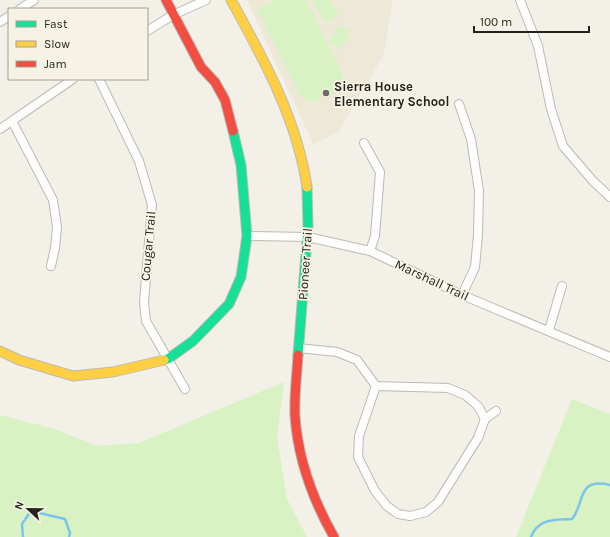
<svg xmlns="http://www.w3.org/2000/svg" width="610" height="537" viewBox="0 0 610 537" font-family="Karla,sans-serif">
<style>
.built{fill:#ede8d8}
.green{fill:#d8f2c3}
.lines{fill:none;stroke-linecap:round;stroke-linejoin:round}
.stream{stroke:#7bc4ec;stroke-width:2.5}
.street-casing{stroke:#bcbab4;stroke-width:10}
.fast-casing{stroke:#bcbab4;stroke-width:11}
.slow-casing{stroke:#bcbab4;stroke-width:11}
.jam-casing{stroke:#bcbab4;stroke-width:11}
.street{stroke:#fdfdfc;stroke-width:8}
.fast{stroke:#16e098;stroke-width:9}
.slow{stroke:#ffcf43;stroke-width:9}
.jam{stroke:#f24e42;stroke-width:9}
.poi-dot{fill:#6c6a63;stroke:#f7f3e4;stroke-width:1.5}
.labels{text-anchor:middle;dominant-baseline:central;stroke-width:3.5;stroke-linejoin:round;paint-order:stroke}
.poi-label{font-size:13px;font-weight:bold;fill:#23221c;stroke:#f7f3e4;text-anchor:start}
.street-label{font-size:13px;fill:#23221c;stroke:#f7f3e4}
</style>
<rect width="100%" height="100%" fill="#f3f0e8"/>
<path class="built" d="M247 0H393L384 54 339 132 313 144Z"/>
<path class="green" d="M275 0H306L343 75 337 92 311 102 300 96 257 9Z
M312 0H330L339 15 325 23Z
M338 25 351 31 342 49 329 43Z
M284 382 277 438 287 499 307 537H0V415L55 429 97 446 139 443Z
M572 399 610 414V537H516Z"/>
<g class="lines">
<path class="stream" d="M23 537 22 524 31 511 65 519 70 533 69 537
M531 537C538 518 555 520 572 519 585 504 576 477 610 485"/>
<defs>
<path id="street" d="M520 0 538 46 551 109 563 146 593 181 610 197
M20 9 34 0
M0 22 9 16
M147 31 173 15 206 0
M99 79 139 161 152 205 144 302 146 321 185 389
M459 104 471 139 479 191 478 235 475 267 462 295
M12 121 53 200 57 227 55 248 51 266
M0 129 73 79
M364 143 380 172 375 236 370 251
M247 236 308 237 370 251 462 295 610 357
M549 330 562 286
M298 348 337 352 357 360 376 386 359 436 358 457 375 491 387 506 398 514 410 516 426 512 438 502 478 438 485 419 478 406 465 395 448 388 376 386
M485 419 496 411"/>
<path id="fast" d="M298 355 308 228 307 187
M164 360 168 359 193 341 229 304 241 277 247 236 241 165 233 131"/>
<path id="slow" d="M231 0C264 60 297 119 307 187
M0 351 19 360 73 376 113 372 164 360"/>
<path id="jam" d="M166 0 201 67 215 82 225 100 233 131
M298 355C297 375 294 396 295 416 298 459 313 500 334 537"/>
</defs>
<use href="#street" class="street-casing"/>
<use href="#fast" class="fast-casing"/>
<use href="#slow" class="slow-casing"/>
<use href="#jam" class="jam-casing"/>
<use href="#street" class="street"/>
<use href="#fast" class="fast"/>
<use href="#slow" class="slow"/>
<use href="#jam" class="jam"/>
</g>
<circle class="poi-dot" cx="326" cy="93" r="4"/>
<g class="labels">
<g class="poi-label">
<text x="334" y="86">Sierra House<tspan x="334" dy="15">Elementary School</tspan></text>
</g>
<g class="street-label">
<text transform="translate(148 246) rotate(-85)">Cougar Trail</text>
<text transform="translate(305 264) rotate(-86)">Pioneer Trail</text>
<text transform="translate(432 280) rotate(25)">Marshall Trail</text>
</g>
</g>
<rect x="8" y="8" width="140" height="72" fill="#f7f3e4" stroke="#a29f94"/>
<rect x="16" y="21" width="20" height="6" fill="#16e098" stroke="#a29f94"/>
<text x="44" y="28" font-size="12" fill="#23221c">Fast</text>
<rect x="16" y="41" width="20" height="6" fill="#ffcf43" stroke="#a29f94"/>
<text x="44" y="48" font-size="12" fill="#23221c">Slow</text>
<rect x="16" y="61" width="20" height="6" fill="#f24e42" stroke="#a29f94"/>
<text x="44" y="68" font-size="12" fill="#23221c">Jam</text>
<g transform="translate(28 509) rotate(292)" stroke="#f7f3e4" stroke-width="3" paint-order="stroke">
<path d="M0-3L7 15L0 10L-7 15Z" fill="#23221c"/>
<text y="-6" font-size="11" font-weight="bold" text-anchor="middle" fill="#23221c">N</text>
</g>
<path d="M474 26v6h115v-6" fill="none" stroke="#23221c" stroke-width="2"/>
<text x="480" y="26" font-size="12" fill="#23221c" stroke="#f7f3e4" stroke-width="3" paint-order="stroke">100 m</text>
</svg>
